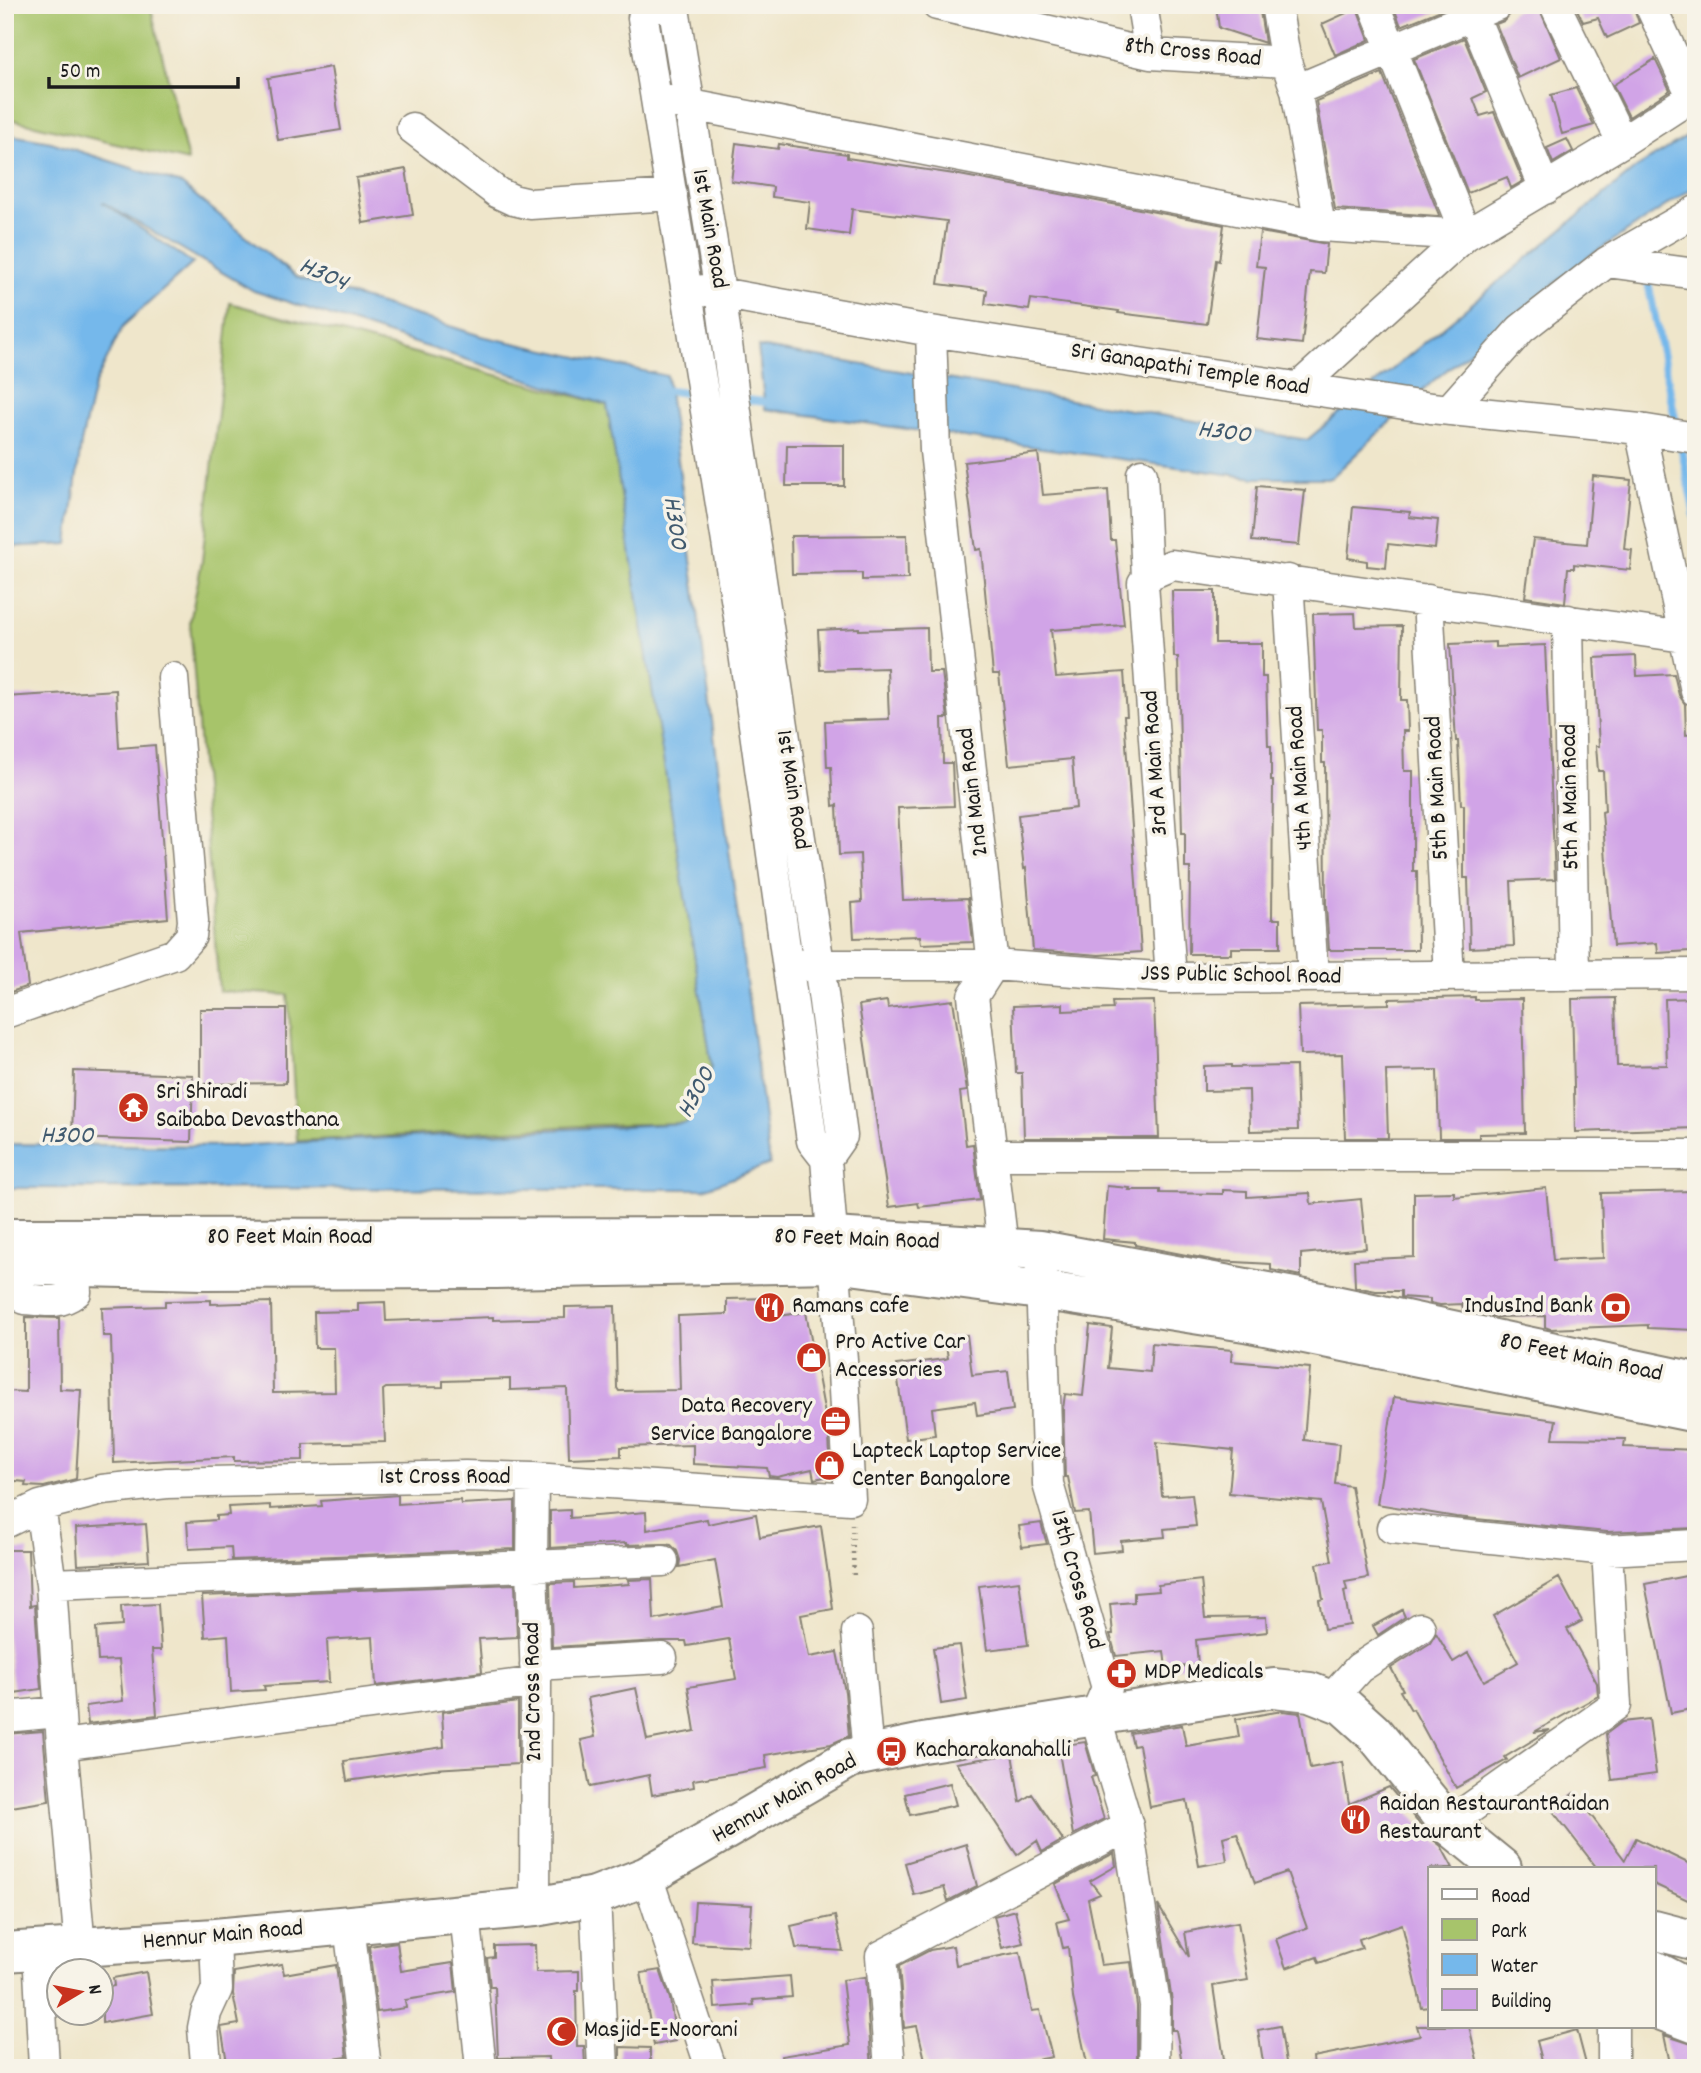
<svg xmlns="http://www.w3.org/2000/svg" width="1701" height="2073" viewBox="0 0 1701 2073" font-family="Dekko,sans-serif">
<style>
.green{fill:#a7c46b;stroke:#627044;stroke-width:2}
.water{fill:#75b8eb;stroke:#486a84;stroke-width:2}
.lines{fill:none;stroke-linecap:round;stroke-linejoin:round}
.stream{stroke:#75b8eb;stroke-width:8}
.building{fill:#d1a4e7}
.minor-casing{stroke:#868174;stroke-width:33}
.major-casing{stroke:#868174;stroke-width:42}
.path{stroke:#868174;stroke-width:4.5;stroke-dasharray:2 5;stroke-linecap:butt}
.minor{stroke:#fff;stroke-width:30}
.major{stroke:#fff;stroke-width:38}
.labels{text-anchor:middle;dominant-baseline:central;stroke-width:7;stroke-linejoin:round;paint-order:stroke}
.street-label{font-size:24px;fill:#1c1c1c;stroke:#f7f3e8}
.poi-label{font-size:24px;fill:#1c1c1c;stroke:#f7f3e8;text-anchor:start}
.water-label{font-size:26px;font-style:italic;fill:#405a6f;stroke:#f7f3e8}
</style>
<rect width="100%" height="100%" fill="#f7f3e8"/>
<filter id="ink" filterUnits="userSpaceOnUse"><feTurbulence type="fractalNoise" baseFrequency=".0143" numOctaves="2"/><feDisplacementMap in="SourceGraphic" scale="14" xChannelSelector="R" yChannelSelector="G"/><feConvolveMatrix kernelMatrix="1 2 1 2 8 2 1 2 1" color-interpolation-filters="sRGB"/></filter>
<filter id="wash" filterUnits="userSpaceOnUse"><feTurbulence type="fractalNoise" baseFrequency=".00686" numOctaves="4" result="noise"/><feDisplacementMap in="SourceGraphic" scale="28" xChannelSelector="R" yChannelSelector="G"/><feGaussianBlur stdDeviation="1.57" result="paint"/><feColorMatrix in="noise" values="0 0 0 0 0 0 0 0 0 0 0 0 0 0 0 0 0 1.4 0 .05"/><feComposite in="paint" operator="in"/></filter>
<g filter="url(#wash)">
<rect width="100%" height="100%" fill="#efe6cb"/>
<path class="green" d="M5 5H150L188 161 5 118Z
M230 303 607 405 712 1067 687 1123 599 1125 297 1141 288 995 219 991 190 622 202 561Z"/>
<path class="water" d="M1696 131V186L1588 257 1433 381 1331 478H1255L765 409 758 347 1307 440 1636 168Z
M5 134 51 142 181 184 296 277 481 336 667 376 770 1164 704 1189 5 1188V1144L229 1146 687 1123 712 1067 607 405 254 291 102 202 193 263 123 326 94 386 81 443 68 544 5 547Z"/>
<g class="lines">
<path class="stream" d="M1646 272 1677 428
M660 390 696 394
M740 399 773 403
M1680 440 1696 520"/>
</g>
<g id="blocks">
<path class="building" d="M1216 5H1259L1265 43 1219 28Z
M1393 5H1451V6L1401 26Z
M1531 5H1538L1561 58 1518 78 1496 24 1504 21 1512 12Z
M1575 5H1633L1639 23 1607 38 1598 18 1583 22Z
M1357 8 1369 40 1335 55 1322 24Z
M1464 38 1486 92 1473 98 1480 116 1494 112 1523 181 1511 188 1507 177 1468 193 1414 59Z
M1655 59 1670 90 1629 117 1613 85Z
M331 67 341 130 278 140 268 78Z
M1382 73 1439 215 1438 216 1335 209 1316 101Z
M1576 88 1594 125 1562 134 1551 95Z
M1567 139 1573 151 1553 163 1547 148Z
M736 143 778 149 779 144 847 154V158L954 174 1224 225 1219 261 1216 260 1207 324 1118 313 1119 311 1031 299 1029 310 985 304 987 290 938 284 947 221 852 209 849 235 807 229 810 202 772 197 773 187 731 181Z
M406 169 413 215 363 223 356 178Z
M1260 232 1327 244 1324 273 1310 272 1302 344 1257 339 1265 267 1256 266Z
M787 445H844V486H786Z
M1038 453 1043 495 1108 490 1111 540H1115L1124 625 1051 630 1056 677 1124 672 1127 716H1124L1141 952 1099 955 1033 950 1026 868 1024 869 1018 815 1076 808 1072 759 1009 765 999 674H993L981 549 976 550 964 462Z
M1593 476 1631 480 1624 549 1632 550 1630 570 1574 564V568H1568L1565 603 1525 597 1533 539 1587 544Z
M1257 486 1305 490 1299 545 1252 541Z
M1353 507 1410 512 1409 517 1438 520 1435 549 1388 544 1386 568 1367 566V561L1348 558Z
M907 535 908 579 862 580V573L792 574 791 536Z
M1172 591H1215V643H1262V677H1266L1268 746H1271V781H1273L1272 919H1280V948H1231V954H1189L1190 868H1185V833H1182L1178 657H1174Z
M1355 613 1356 627 1402 626 1401 700H1407L1408 731H1403L1404 771H1413V871H1417L1418 950H1329L1326 906 1325 763H1322V730H1317L1313 614Z
M859 628V630L927 628 928 672H942L948 718H942L943 763H952L954 806 898 808 903 900 968 898 973 942 921 944 920 936 854 938 852 903 862 902 860 854 839 855 837 805 833 806 831 767H827L825 721 889 719 887 668 820 670 818 630Z
M1495 642V647L1545 645 1555 879 1511 881 1514 946 1470 948 1468 878H1464V805H1461L1458 741H1456L1450 644Z
M1636 656 1637 676 1674 674 1679 695 1685 704 1686 735 1695 734 1696 940H1689L1690 951 1658 953 1657 943 1613 946 1602 812 1605 811 1603 771H1598L1596 746H1599L1594 658Z
M116 690 119 748 155 745 168 918 21 933 28 986 5 994V697Z
M1475 997V1000L1522 999 1525 1133 1479 1134V1138H1439L1437 1070 1386 1071 1388 1138H1345L1342 1054 1300 1055 1298 1006 1389 1004V999Z
M1615 998 1617 1066 1667 1065 1665 999 1696 998V1128L1575 1132 1572 999Z
M953 1000 967 1091 960 1092 966 1145 973 1144 980 1200 919 1207 918 1203 889 1207 859 1005 887 1001 888 1008Z
M1154 1001 1159 1138H1024L1022 1073H1016L1013 1006 1063 1004V1011L1113 1009 1112 1002Z
M200 1009H286V1083L200 1084Z
M1232 1065V1067L1296 1066 1298 1130 1250 1131 1249 1090 1204 1091V1066Z
M74 1071 193 1075 191 1142 72 1138Z
M1107 1186 1130 1188 1129 1190H1160V1193L1223 1194V1190L1247 1191V1197L1310 1193 1311 1204 1361 1199 1366 1248 1301 1254V1276L1271 1270V1264L1217 1261 1135 1245V1242L1103 1239Z
M1546 1188 1553 1260 1603 1258 1601 1193 1696 1191V1330L1648 1328V1325L1550 1329 1545 1327V1316L1497 1317 1486 1315 1485 1309 1463 1310 1462 1304 1440 1305 1430 1303V1299L1401 1297V1291H1376L1355 1287 1354 1260 1414 1257V1193L1454 1192V1197Z
M778 1298 779 1316 806 1312 829 1436 831 1476 814 1479 812 1469 777 1477 769 1476 767 1468 693 1464V1445L621 1447V1456L569 1458 567 1388 510 1390V1379L443 1381V1387L386 1388 383 1390 385 1442 303 1444V1460L234 1461V1457L114 1463 111 1336H103L102 1308 165 1306V1301L211 1300V1304L271 1302 273 1393 335 1392 334 1348H315L314 1312 358 1311V1303L385 1302 386 1321 493 1317V1320L565 1318V1307L615 1306 617 1388 619 1391 680 1390 678 1316 727 1314V1299Z
M26 1317 59 1318 60 1389 81 1390 76 1479 44 1487 25 1486 26 1482 5 1480V1391L26 1392Z
M1090 1325 1112 1328 1108 1368 1150 1372 1152 1343 1232 1350 1231 1361 1310 1368 1304 1440 1339 1444 1335 1484 1351 1486 1368 1578 1345 1582 1347 1590 1344 1591 1350 1625 1324 1629 1319 1600 1323 1599 1317 1564 1332 1561 1321 1502 1229 1493 1233 1450 1157 1442 1162 1496 1192 1494 1196 1526 1164 1529 1165 1537 1121 1541 1122 1550 1093 1553 1089 1512 1075 1513 1068 1477H1065L1063 1409 1065 1394 1083 1396Z
M967 1335 972 1375 1008 1371 1013 1410 977 1415 975 1402 932 1408 935 1435 906 1439 896 1365 945 1359 948 1358 945 1338Z
M1394 1397 1556 1420 1553 1438 1625 1439 1624 1447 1696 1450V1528L1607 1532 1456 1517 1377 1504Z
M398 1495V1504L460 1500 461 1504 515 1501V1549L232 1560 231 1547 189 1549 187 1522 216 1520V1516L229 1515 228 1507 270 1505V1509L322 1506 321 1501Z
M570 1510V1518L646 1512 647 1530 707 1519 708 1524 756 1514 760 1537 821 1526 833 1609 801 1615 809 1657 837 1652 845 1692 849 1736 831 1744 765 1755 767 1768 693 1780 694 1787 652 1795 649 1775 590 1787 581 1740 595 1737 588 1698 636 1688 647 1740 695 1731 688 1687 736 1679 729 1639 687 1646 686 1641H661L552 1647 550 1583 574 1582V1588L629 1584 628 1580 652 1579 654 1620 723 1607 715 1560 679 1567 680 1560 677 1551 671 1545 662 1544 626 1545V1543L550 1548V1511Z
M1041 1523 1047 1544 1022 1547 1019 1526Z
M146 1524 149 1561 78 1565 76 1528Z
M5 1550H28L30 1606 35 1605 41 1689 14 1693 5 1627Z
M1696 1574V1708L1671 1713 1645 1584Z
M1559 1578 1582 1621 1567 1629 1597 1683 1598 1696 1534 1732 1550 1730 1505 1757 1507 1760 1456 1788 1413 1709 1411 1710 1400 1691 1403 1690 1391 1668 1430 1643 1436 1633 1453 1662 1468 1653 1484 1681 1518 1662 1493 1616Z
M1201 1580 1205 1618 1266 1617 1267 1632 1196 1640 1198 1665 1166 1668 1164 1651 1116 1656 1110 1634H1113L1110 1604 1134 1602V1593L1159 1591 1158 1585Z
M1019 1581 1028 1645 987 1650 979 1586Z
M515 1584 517 1637 479 1639 482 1672 376 1686 373 1637 327 1640 329 1682 264 1686 265 1690 231 1692 228 1635 205 1637 202 1596Z
M158 1604 161 1650H152L157 1715 88 1724 86 1706 123 1701 119 1660 98 1661 96 1628 122 1626 121 1606Z
M1402 1610 1405 1617 1378 1635 1373 1626Z
M959 1645 967 1700 941 1704 933 1648Z
M518 1702V1764L433 1769 347 1781 344 1761 444 1747 442 1712Z
M1282 1711 1300 1713 1310 1768 1342 1762 1349 1804 1389 1787 1431 1838 1441 1846 1453 1868H1430V2007L1422 2008 1402 1924 1359 1939 1362 1948 1319 1963 1317 1957 1286 1968 1276 1939 1307 1928 1287 1872 1255 1883 1237 1833 1223 1837 1227 1861 1199 1866 1187 1800 1150 1807 1139 1745 1133 1746 1130 1733 1182 1725 1186 1746 1239 1737 1236 1719Z
M1649 1719 1656 1774 1612 1780 1606 1734 1622 1722Z
M43 1731 49 1801 5 1808V1734Z
M1085 1742 1095 1776 1091 1777 1104 1819 1073 1835 1058 1746Z
M1012 1754 1020 1802 1032 1794 1063 1840 1042 1852 1037 1841 1017 1855 956 1763Z
M950 1783 956 1805 910 1815 905 1794Z
M1574 1793 1625 1860 1636 1838 1696 1867V1904L1654 1884V1868H1597L1552 1810Z
M966 1844 977 1886 948 1901 944 1887 914 1895 905 1863Z
M1114 1853 1116 1866 1090 1881 1100 1894 1088 1899 1101 1965 1131 1962 1137 2006V2068H1115V2064L1088 2068 1073 1998 1068 1947 1063 1948 1057 1922 1069 1919 1055 1884Z
M695 1902 752 1905 749 1946 692 1943Z
M1158 1905 1189 1957 1185 1932 1238 1922 1248 1980 1213 1986 1225 2066 1183 2068 1176 2030H1172V2002Z
M1015 1910 1023 1943 1002 1948 994 1916Z
M835 1916 843 1951 796 1948 791 1926Z
M397 1942 401 1971 453 1963 456 1992 405 2000 406 2008 377 2012 369 1946Z
M535 1945 536 1972 579 1971V1991H576L577 2046H584L585 2066 549 2067 548 2057 498 2058 495 1987H490L487 1958 494 1957V1946Z
M953 1946 956 1965 1020 1952 1032 2011 1040 2010 1052 2057 996 2068H980L979 2063 958 2068H927L917 2026 904 2028 899 1966 930 1950Z
M282 1964 284 1974 336 1965 347 2057 294 2065 295 2068H228L221 2027 239 2024 233 1994 234 1972Z
M660 1970 670 1999 676 2041 654 2045 641 1973Z
M146 1972 153 2014 102 2023V1988L114 1986 113 1978Z
M790 1976 792 1997 753 2000 754 2005 715 2008 713 1982Z
M865 1977 872 2068H782L781 2056 850 2045 842 1980Z
M1280 2026 1287 2068H1264L1258 2030Z
M1417 2026H1469L1479 2068H1314L1313 2057 1420 2036Z
M1577 2030 1587 2068H1544L1537 2041Z
M1664 2035 1695 2045 1696 2068H1671Z
M620 2047 650 2048V2065L620 2068Z"/>
</g>
</g>
<g filter="url(#ink)">
<use href="#blocks" fill-opacity="0" stroke="#868174" stroke-width="2"/>
<g class="lines">
<defs>
<path id="minor" d="M653 5 643 18 739 617 812 1141 826 1159
M937 5 1150 54 1286 62
M1142 5 1150 54
M1276 5 1286 62 1296 90 1320 226
M1469 5 1545 189
M1555 5 1622 142
M1650 5 1692 96
M1296 90 1497 5
M670 101 1320 226 1466 235 1374 5
M412 128 498 193 513 200 530 204 672 195
M1607 262 1696 274
M703 290 931 331 1431 408 1640 429 1696 438
M931 331 935 451 993 965 973 996 1003 1247
M1299 387 1466 235 1622 142 1696 94
M1449 410 1521 329 1607 262 1696 211
M1640 429 1696 691
M1142 474 1147 577
M1288 580 1313 977
M1428 600 1449 976
M1568 620 1574 975
M801 965H993L1171 978 1696 974
M1171 978 1143 583 1151 574 1172 565 1684 637
M5 1013 175 954 191 936 193 921 173 678
M992 1155H1696
M1040 1250 1048 1484 1107 1688 1095 1716 1128 1826 1155 2005 1154 2068
M6 1265 25 1299C46 1301 58 1305 76 1292L75 1267
M533 1478 532 1568 536 1682 535 1907
M40 1506 51 1584 62 1745 80 1947
M5 1523 40 1506 102 1490 167 1483 465 1476 533 1478 850 1499 843 1372 826 1159 842 1136 819 964 740 441 720 292 675 15 663 5
M1392 1528 1607 1550 1696 1545
M51 1584 663 1561
M857 1632 868 1755
M535 1665 662 1658
M1330 1700 1359 1668 1420 1628
M5 1717 59 1712
M62 1745 536 1682
M1448 1824 1616 1705 1607 1550
M647 1876 711 2068
M595 1896 603 2068
M465 1913 481 2068
M349 1925 366 2068
M38 1951 44 2068
M1613 2026V2068
M206 2063 203 2028 206 2013 217 1989 215 1938
M890 2068 881 1956 1128 1826"/>
<path id="major" d="M5 1238 833 1237 1040 1250 1321 1302 1696 1382
M5 1265 202 1270 496 1269 835 1263 1040 1290 1245 1322 1696 1413
M1654 1930 1696 1941
M5 1952 215 1938 535 1907 595 1896 647 1876 850 1758 923 1743 1274 1688 1310 1692 1343 1705 1373 1732 1448 1824 1502 1868
M1654 1970 1696 1992
M1654 2008 1696 2024"/>
</defs>
<use href="#minor" class="minor-casing"/>
<use href="#major" class="major-casing"/>
<path class="path" d="M852 1524 854 1580"/>
<use href="#minor" class="minor"/>
<use href="#major" class="major"/>
</g>
</g>
<defs>
<symbol id="temple-disc" viewBox="-11 -11 22 22"><circle r="9.5" fill="#c8321e" stroke="#f7f3e8"/><path d="M0-6L5-2H3V0L6.5 2.5H4V6H1.5V3h-3V6H-4V2.5H-6.5L-3 0V-2H-5Z" fill="#fff"/></symbol>
<symbol id="restaurant-disc" viewBox="-11 -11 22 22"><circle r="9.5" fill="#c8321e" stroke="#f7f3e8"/><path d="M-5-6h1v4h1v-4h1v4h1v-4h1v5L-1.5 .5V6h-2V.5L-5-1ZM5-6V6H3V1.5H1.5Q1.5-4 5-6Z" fill="#fff"/></symbol>
<symbol id="bank-disc" viewBox="-11 -11 22 22"><circle r="9.5" fill="#c8321e" stroke="#f7f3e8"/><path d="M-6-4H6V4H-6ZM0-2.3a2.3 2.3 0 1 0 0 4.6a2.3 2.3 0 1 0 0-4.6Z" fill="#fff"/></symbol>
<symbol id="shop-disc" viewBox="-11 -11 22 22"><circle r="9.5" fill="#c8321e" stroke="#f7f3e8"/><path d="M-5-2.5h2.3a2.7 3.5 0 0 1 5.4 0H5L5.5 6h-11ZM-1.5-2.5h3a1.5 2.3 0 0 0-3 0Z" fill="#fff"/></symbol>
<symbol id="office-disc" viewBox="-11 -11 22 22"><circle r="9.5" fill="#c8321e" stroke="#f7f3e8"/><path d="M-6-3h4V-5.5h4V-3h4V5H-6ZM-1-4.5V-3h2v-1.5ZM-6 0V1H6V0Z" fill="#fff"/></symbol>
<symbol id="pharmacy-disc" viewBox="-11 -11 22 22"><circle r="9.5" fill="#c8321e" stroke="#f7f3e8"/><path d="M-2-6h4v4h4v4h-4v4h-4v-4h-4v-4h4Z" fill="#fff"/></symbol>
<symbol id="bus-disc" viewBox="-11 -11 22 22"><circle r="9.5" fill="#c8321e" stroke="#f7f3e8"/><path d="M-5-6H5V4H4V6H2V4H-2V6H-4V4H-5ZM-3.5-4V0h7V-4ZM-3.5 1.2v1.5H-2V1.2ZM2 1.2v1.5H3.5V1.2Z" fill="#fff"/></symbol>
<symbol id="mosque-disc" viewBox="-11 -11 22 22"><circle r="9.5" fill="#c8321e" stroke="#f7f3e8"/><path d="M3.5-4.9A6 6 0 1 0 3.5 4.9A5 5 0 1 1 3.5-4.9Z" fill="#fff"/></symbol>
</defs>
<g fill-rule="evenodd">
<use href="#temple-disc" x="116" y="1090" width="35" height="35"/>
<use href="#restaurant-disc" x="752" y="1290" width="35" height="35"/>
<use href="#bank-disc" x="1598" y="1290" width="35" height="35"/>
<use href="#shop-disc" x="794" y="1340" width="35" height="35"/>
<use href="#office-disc" x="818" y="1404" width="35" height="35"/>
<use href="#shop-disc" x="812" y="1448" width="35" height="35"/>
<use href="#pharmacy-disc" x="1104" y="1656" width="35" height="35"/>
<use href="#bus-disc" x="874" y="1734" width="35" height="35"/>
<use href="#restaurant-disc" x="1338" y="1802" width="35" height="35"/>
<use href="#mosque-disc" x="544" y="2014" width="35" height="35"/>
</g>
<g class="labels">
<g class="street-label">
<text transform="translate(1193 53) rotate(6)">8th Cross Road</text>
<text transform="translate(709 229) rotate(80)">1st Main Road</text>
<text transform="translate(1190 370) rotate(9)">Sri Ganapathi Temple Road</text>
<text transform="translate(1156 763) rotate(-94)">3rd A Main Road</text>
<text transform="translate(1301 778) rotate(-94)">4th A Main Road</text>
<text transform="translate(1438 788) rotate(-93)">5th B Main Road</text>
<text transform="translate(792 790) rotate(81)">1st Main Road</text>
<text transform="translate(974 792) rotate(-97)">2nd Main Road</text>
<text transform="translate(1571 797) rotate(-91)">5th A Main Road</text>
<text transform="translate(1241 976) rotate(1)">JSS Public School Road</text>
<text x="290" y="1238">80 Feet Main Road</text>
<text transform="translate(857 1240) rotate(2)">80 Feet Main Road</text>
<text transform="translate(1581 1358) rotate(12)">80 Feet Main Road</text>
<text x="445" y="1478">1st Cross Road</text>
<text transform="translate(1076 1580) rotate(74)">13th Cross Road</text>
<text transform="translate(534 1692) rotate(-91)">2nd Cross Road</text>
<text transform="translate(785 1799) rotate(-29)">Hennur Main Road</text>
<text transform="translate(223 1936) rotate(-5)">Hennur Main Road</text>
</g>
<g class="poi-label">
<text x="156" y="1093">Sri Shiradi<tspan x="156" dy="28">Saibaba Devasthana</tspan></text>
<text x="792" y="1307">Ramans cafe</text>
<text x="1593" y="1307" text-anchor="end">IndusInd Bank</text>
<text x="835" y="1343">Pro Active Car<tspan x="835" dy="28">Accessories</tspan></text>
<text x="812" y="1407" text-anchor="end">Data Recovery<tspan x="812" dy="28">Service Bangalore</tspan></text>
<text x="852" y="1452">Lapteck Laptop Service<tspan x="852" dy="28">Center Bangalore</tspan></text>
<text x="1144" y="1673">MDP Medicals</text>
<text x="915" y="1751">Kacharakanahalli</text>
<text x="1379" y="1805">Raidan RestaurantRaidan<tspan x="1379" dy="28">Restaurant</tspan></text>
<text x="584" y="2031">Masjid-E-Noorani</text>
</g>
<g class="water-label">
<text transform="translate(323 275) rotate(24)">H304</text>
<text transform="translate(1224 433) rotate(7)">H300</text>
<text transform="translate(674 523) rotate(81)">H300</text>
<text transform="translate(697 1093) rotate(-62)">H300</text>
<text x="67" y="1136">H300</text>
</g>
</g>
<rect width="1701" height="2073" fill="none" stroke="#f7f3e8" stroke-width="28"/>
<rect x="1428" y="1867" width="228" height="161" fill="#f7f3e8" stroke="#9f9d96" stroke-width="2"/>
<rect x="1442" y="1889" width="35" height="10" fill="#ffffff" stroke="#9f9d96" stroke-width="2"/>
<text x="1491" y="1902" font-size="21" fill="#1c1c1c">Road</text>
<rect x="1442" y="1919" width="35" height="21" fill="#a7c46b" stroke="#9f9d96" stroke-width="2"/>
<text x="1491" y="1937" font-size="21" fill="#1c1c1c">Park</text>
<rect x="1442" y="1954" width="35" height="21" fill="#75b8eb" stroke="#9f9d96" stroke-width="2"/>
<text x="1491" y="1972" font-size="21" fill="#1c1c1c">Water</text>
<rect x="1442" y="1989" width="35" height="21" fill="#d1a4e7" stroke="#9f9d96" stroke-width="2"/>
<text x="1491" y="2007" font-size="21" fill="#1c1c1c">Building</text>
<g transform="translate(80 1992) rotate(80)"><circle r="33" fill="#f7f3e8" stroke="#9f9d96" stroke-width="2"/>
<path d="M0-5L12 26L0 18L-12 26Z" fill="#c8321e"/>
<text y="-10" font-size="19" font-weight="bold" text-anchor="middle" fill="#1c1c1c">N</text>
</g>
<path d="M49 77v10h189v-10" fill="none" stroke="#1c1c1c" stroke-width="3.5"/>
<text x="60" y="77" font-size="21" fill="#1c1c1c" stroke="#f7f3e8" stroke-width="5" paint-order="stroke">50 m</text>
</svg>
